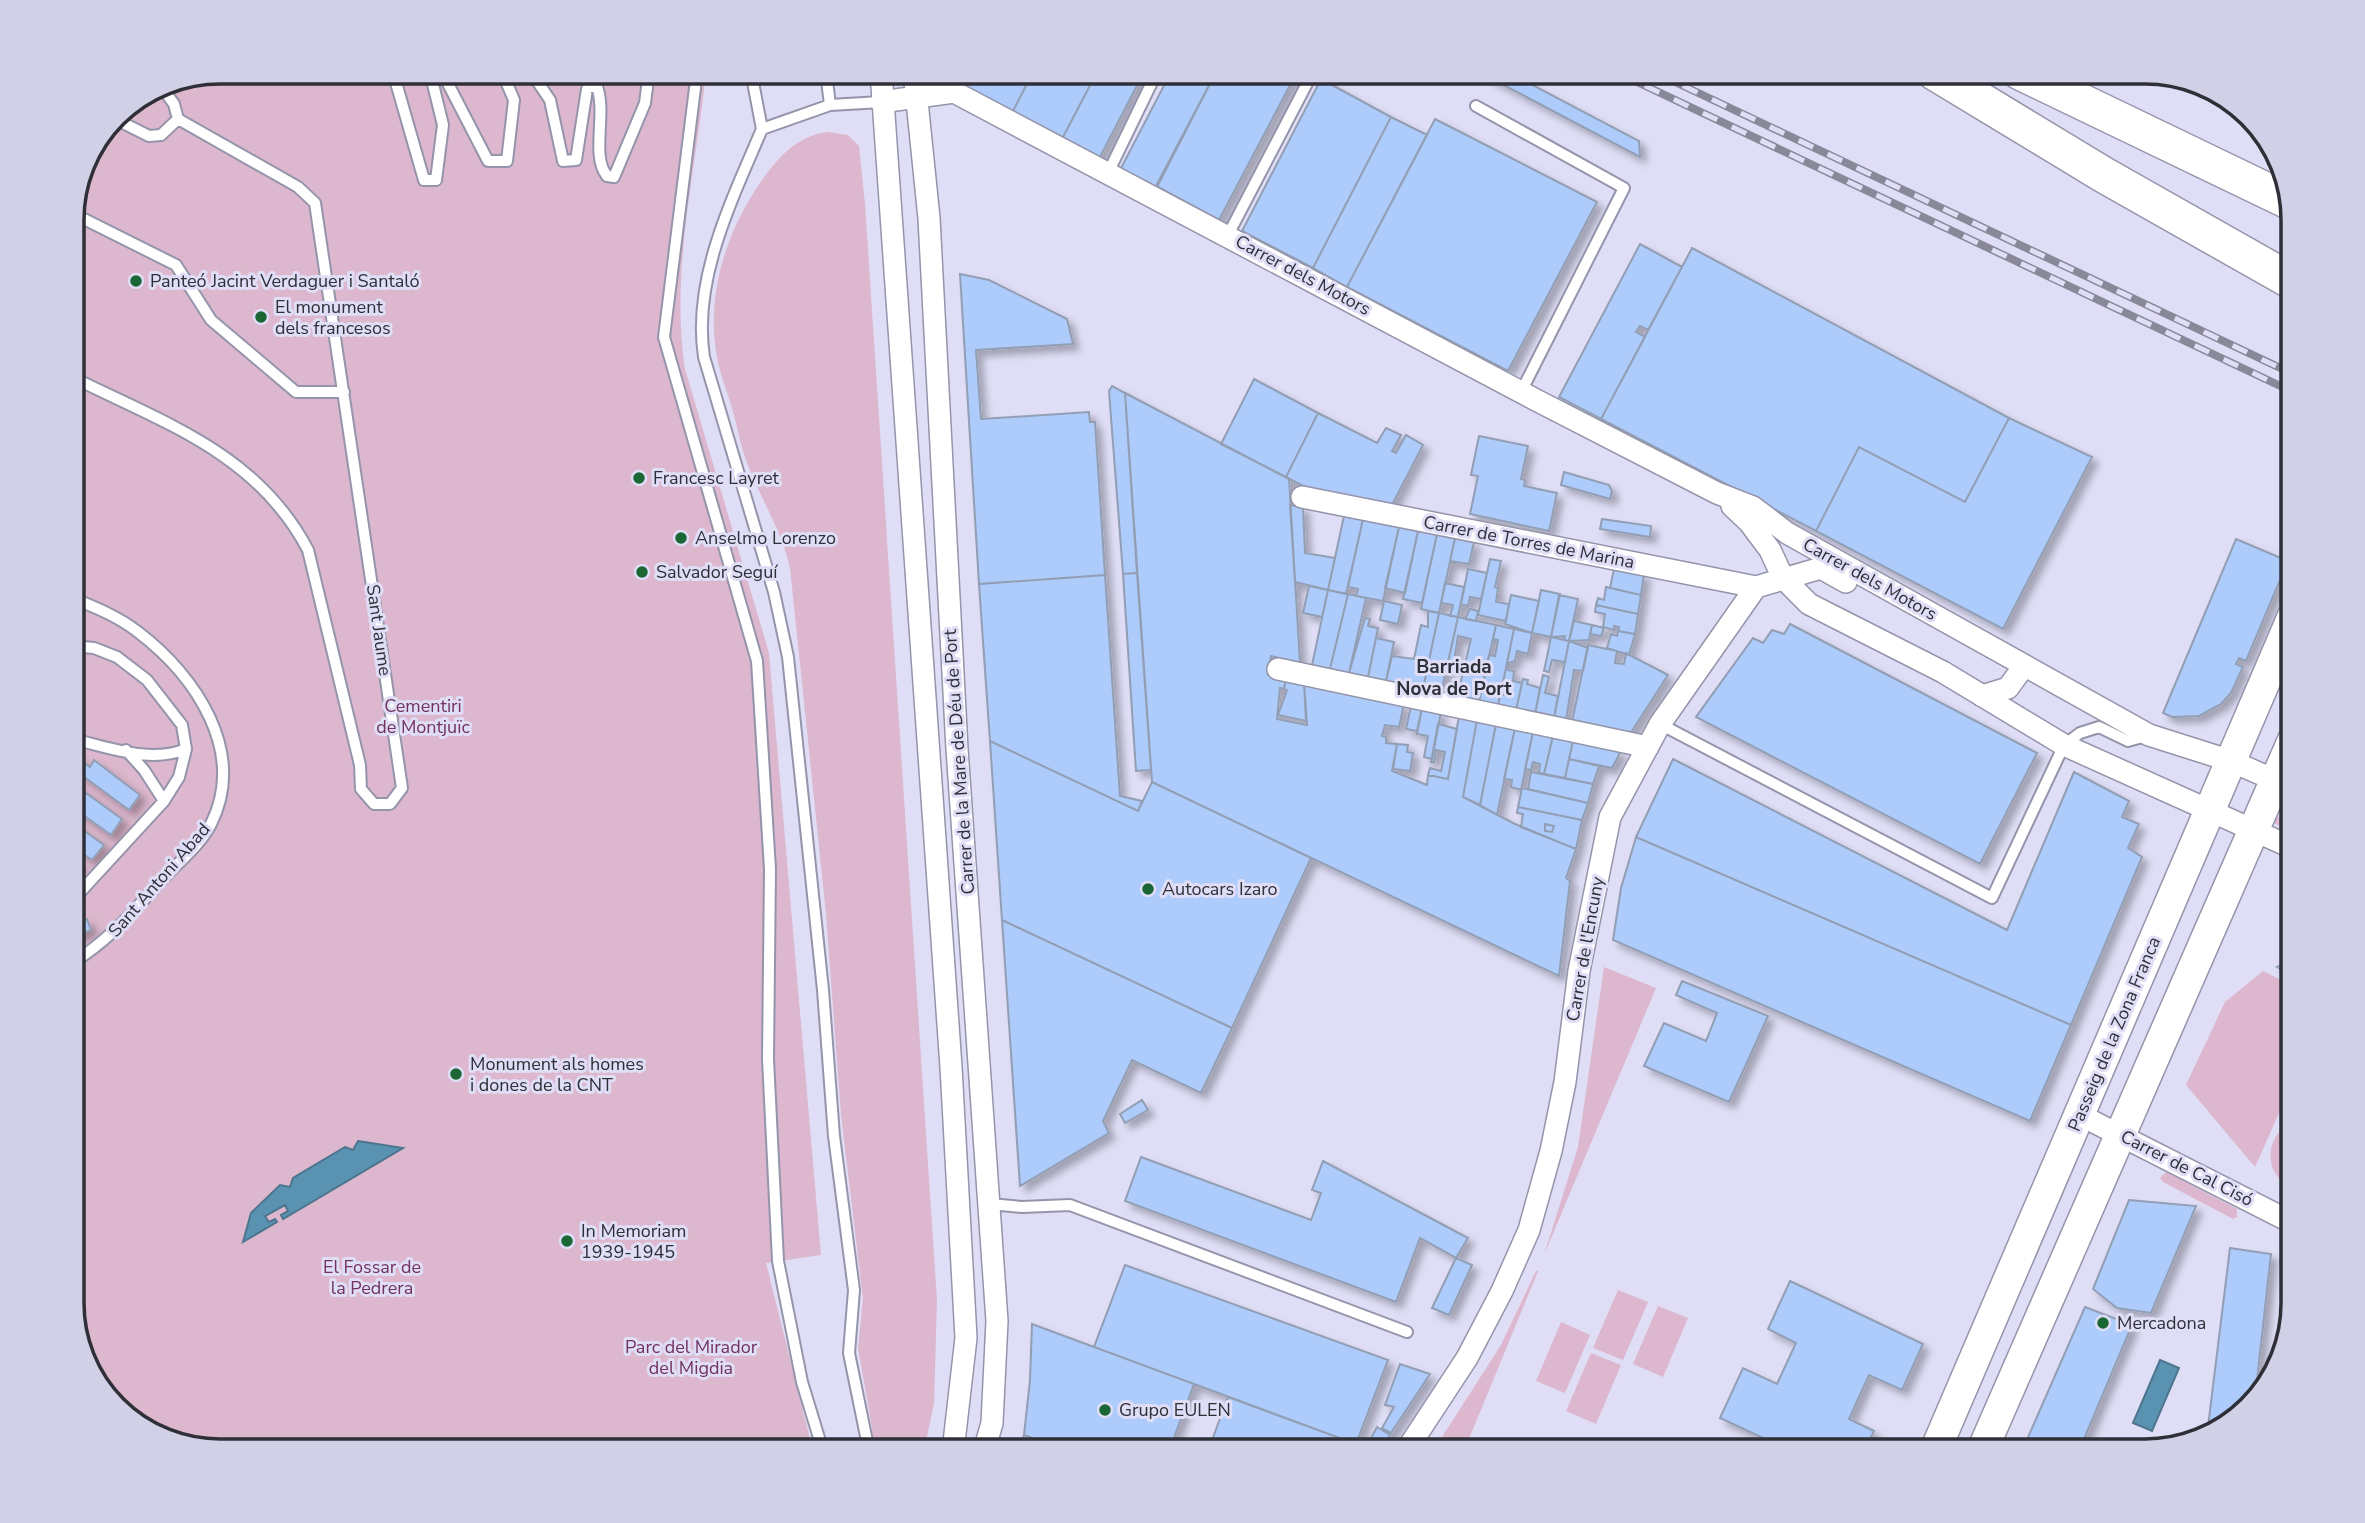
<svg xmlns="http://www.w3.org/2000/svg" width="2365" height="1523" viewBox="0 0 2365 1523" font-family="'Nunito Sans',sans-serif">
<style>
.green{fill:#dcb7cd}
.water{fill:#5a93b2;stroke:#4d758d;stroke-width:2}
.building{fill:#adcbfb;stroke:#929eb3;stroke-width:2;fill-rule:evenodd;filter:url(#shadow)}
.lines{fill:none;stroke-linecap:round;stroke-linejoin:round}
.service-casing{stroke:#9494aa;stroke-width:14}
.minor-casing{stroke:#9494aa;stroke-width:24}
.secondary-casing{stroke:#9494aa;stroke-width:33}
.trunk-casing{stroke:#9494aa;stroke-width:38}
.service{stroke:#fff;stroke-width:10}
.minor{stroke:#fff;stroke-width:21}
.secondary{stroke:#fff;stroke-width:30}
.trunk{stroke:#fff;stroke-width:35}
.rail-casing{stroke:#898899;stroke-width:8}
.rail{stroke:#dfdef6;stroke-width:5;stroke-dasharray:16;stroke-linecap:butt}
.poi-dot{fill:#1a6634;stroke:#dfdef6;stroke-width:2.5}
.labels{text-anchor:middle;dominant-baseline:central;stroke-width:6;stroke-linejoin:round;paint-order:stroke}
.street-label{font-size:18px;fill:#2f2f38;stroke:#dfdef6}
.poi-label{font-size:18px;fill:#2f2f38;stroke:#dfdef6;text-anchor:start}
.park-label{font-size:18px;fill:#72325d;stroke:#dfdef6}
.neighbourhood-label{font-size:19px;font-weight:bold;fill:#2f2f38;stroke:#dfdef6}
.rim{fill:none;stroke:#2f2f38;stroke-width:3.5}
</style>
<defs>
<filter id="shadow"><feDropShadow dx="6" dy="6" stdDeviation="3.5" flood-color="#0004"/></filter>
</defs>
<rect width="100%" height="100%" fill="#dfdef6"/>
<path class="green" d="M220 72H706C696 170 670 271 685 369L769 653 821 1255 766 1263 813 1451H220L138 1427 91 1377 72 1313V210L83 163 115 115 163 83Z
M828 132 848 135 859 146 865 204 937 1301 934 1403 924 1451H876L858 1348 863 1299 841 1115 826 914 790 568C783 535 765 506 752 475 742 454 738 430 732 408 727 391 720 374 717 357 706 299 724 238 756 189 774 162 794 136 828 132Z
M2273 815 2293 823V833L2272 822Z
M1604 967 1656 988 1544 1255 1578 1147Z
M2263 971 2293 986V1100L2280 1111 2255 1167 2186 1085 2225 1002Z
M2293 1121V1189C2262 1174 2264 1136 2293 1121Z
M2166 1172 2237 1209V1217L2233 1219 2163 1182 2160 1178Z
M1536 1271H1538L1464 1451H1433L1501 1345Z
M1618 1290 1648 1302 1623 1360 1593 1348Z
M1658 1306 1688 1318 1663 1377 1633 1364Z
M1561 1322 1590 1335 1565 1393 1536 1381Z
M1591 1353 1621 1365 1596 1424 1566 1411Z"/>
<path class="water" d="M358 1141 403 1148 283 1219 281 1215 288 1211 285 1205 265 1216 269 1222 275 1219 277 1222 243 1242 251 1213 280 1185 290 1187 293 1178 345 1147 353 1150Z
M2160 1360 2179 1368 2152 1431 2133 1423Z"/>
<path class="building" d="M936 72H967L960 85Z
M967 72H1033L1012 113 960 85Z
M1033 72H1097L1062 139 1012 113Z
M1097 72H1144L1099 159 1062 139Z
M1171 72 1215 74 1156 189 1120 170Z
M1297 72 1219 220 1156 186 1216 72Z
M1479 72H1508L1639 141 1640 157Z
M1321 79 1391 117 1313 268 1242 231Z
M1391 117 1427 135 1347 287 1313 268Z
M1435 119 1597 202 1508 371 1347 287Z
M1640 244 1682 267 1648 330 1640 326 1636 332 1645 337 1601 419 1559 397Z
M1692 248 2009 418 1965 502 1859 447 1816 531 1601 419Z
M960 274 989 280 1067 319 1073 344 976 350 981 419 1089 412 1090 422H1095L1105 575 979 584Z
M1254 379 1318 413 1286 477 1221 444Z
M1112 386 1125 393 1137 573 1123 574 1109 391Z
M1125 393 1289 479 1300 663 1271 656 1268 675 1286 678 1284 689 1280 688 1277 719 1307 725 1304 682 1404 704 1399 727 1385 725 1382 736 1386 737V743L1397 744 1392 771 1427 785 1428 775 1448 779 1459 716 1477 720 1463 797 1515 824 1576 849 1566 878 1570 881 1559 976 1152 782Z
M1318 413 1377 443 1386 428 1401 435 1392 451 1396 453 1406 435 1423 445 1392 505 1303 486 1286 477Z
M2009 418 2092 457 2003 629 1816 531 1859 447 1965 502Z
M1479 436 1528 446 1521 479 1525 480 1524 486 1557 493 1549 531 1470 514 1478 476 1471 475Z
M1564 472 1609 485 1612 491 1610 499 1561 485Z
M1290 505 1303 507 1305 553 1335 558 1328 590 1295 582Z
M1344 516 1363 519 1346 594 1328 590Z
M1363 519 1399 527 1383 601 1356 596 1358 589 1348 587Z
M1602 519 1651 526 1650 537 1600 529Z
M1399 527 1418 531 1405 593 1385 588Z
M1418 531 1437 534 1422 603 1403 599Z
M1437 534 1455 538 1439 613 1421 609Z
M1455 538 1474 542 1469 564 1450 561Z
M2236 539 2288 561 2246 661 2239 658 2236 664 2243 667 2231 693 2221 704 2199 716 2172 717 2163 713Z
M1490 559 1501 561 1495 587 1498 588 1496 602 1509 604 1506 621 1478 615Z
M1468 569 1487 573 1481 599 1470 597 1468 606 1461 604Z
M1614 569 1644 574 1641 595 1610 588Z
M1137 573 1151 770 1136 771 1123 574Z
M1105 575 1120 796 1142 801 1138 811 990 741 979 584Z
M1445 583 1464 587 1458 617 1450 616 1453 605 1441 603Z
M1309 586 1328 590 1322 617 1303 613Z
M1606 587 1641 595 1638 614 1596 605 1598 598 1604 600Z
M1328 590 1348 594 1330 669 1312 665Z
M1541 590 1560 594 1551 637 1532 633Z
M1348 594 1366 598 1349 673 1330 669Z
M1511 595 1539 601 1532 633 1505 624Z
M1559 595 1578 599 1569 641 1564 640 1565 636 1551 637Z
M1384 601 1402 605 1398 624 1380 620Z
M1596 605 1638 614 1635 634 1618 631 1619 627 1614 626V630L1603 627 1605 614 1595 612Z
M1470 609 1478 611 1476 621 1465 619Z
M1428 611 1439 613 1423 689 1386 681 1392 656 1414 659 1421 625 1428 627Z
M1439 613 1458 617 1441 693 1423 689Z
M1458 617 1496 625 1479 702 1457 697 1471 639 1458 636 1453 668 1447 667Z
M1365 618 1370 619 1368 626 1378 628 1368 677 1349 673Z
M1574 621 1592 625 1589 640 1569 641Z
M1790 624 2037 753 1980 864 1696 717 1753 638 1763 643 1772 630 1784 634Z
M1496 625 1514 629 1498 706 1479 702 1489 655 1495 656 1498 640 1493 639Z
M1592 625 1604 628 1601 636 1590 634Z
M1514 629 1532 633 1528 654 1517 651 1515 661 1509 663 1508 670 1514 671 1513 681 1522 683 1516 710 1498 706 1500 694 1504 695 1506 689 1502 688Z
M1618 631 1635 634 1629 655 1607 648 1611 634 1617 636Z
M1551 637 1569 641 1565 662 1552 660 1549 672 1544 671Z
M1376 638 1394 642 1386 681 1368 677Z
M1569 641 1588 648 1583 671 1574 670 1566 720 1554 718Z
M1588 645 1617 651 1615 663 1624 664 1626 653 1668 675 1630 734 1572 722Z
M1543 675 1549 677 1545 693 1558 696 1554 718 1535 714Z
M1286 678 1304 682 1306 721 1278 715 1287 690 1284 689Z
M1523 679 1528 680 1527 684 1540 688 1535 714 1516 710Z
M1411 706 1422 708 1417 731 1406 729Z
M1422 708 1441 712 1432 759 1424 757 1428 736 1417 734Z
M1477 720 1496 724 1480 805 1463 797Z
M1438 724 1457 729 1448 779 1428 775 1430 768 1441 771 1445 752 1436 750 1434 762H1431Z
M1496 724 1515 728 1497 815 1480 805Z
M1515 728 1533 732 1521 790 1511 787 1512 780 1504 779Z
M1533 732 1553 736 1544 774 1539 773 1540 764 1533 762 1531 770 1525 769Z
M1553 736 1573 741 1565 778 1544 774Z
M990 741 1138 811 1152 782 1311 858 1232 1028 1002 920Z
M1573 741 1621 751 1612 768 1569 759Z
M1397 744 1408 745 1407 752 1413 753 1410 771 1393 769Z
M72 753 90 767 94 760 140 795 129 810 72 768Z
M1569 759 1599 766 1593 784 1565 778Z
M1673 759 2007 930 2074 772 2129 801 2122 817 2139 824 2128 848 2142 857 2071 1025 1636 837Z
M1531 772 1593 784 1588 803 1528 789Z
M72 783 122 819 111 835 72 807Z
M1522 788 1588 803 1582 820 1518 807Z
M1518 807 1582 820 1576 849 1521 827 1523 814 1517 813ZM1545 824 1554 826 1552 832 1545 831Z
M72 822 104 845 92 860 72 846Z
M1545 824 1554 826 1552 832 1545 831Z
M1636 837 2071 1025 2030 1121 1613 940 1621 888Z
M72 861 80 866 72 877Z
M87 919 91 930 72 937V925Z
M1002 920 1232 1028 1201 1093 1132 1060 1103 1121 1109 1133 1020 1186Z
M2293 961V976L2277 967 2287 963Z
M1682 981 1768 1016 1729 1102 1644 1066 1664 1023 1706 1041 1717 1013 1676 995Z
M1142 1100 1148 1110 1125 1123 1120 1114Z
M1141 1157 1311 1220 1321 1193 1312 1190 1323 1161 1468 1238 1456 1258 1472 1265 1449 1315 1432 1308 1456 1258 1420 1238 1396 1302 1125 1201Z
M2129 1200 2196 1206 2151 1313 2117 1308 2093 1289Z
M2230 1248 2271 1254 2255 1398 2219 1432 2207 1435Z
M1125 1265 1388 1360 1356 1444 1094 1347Z
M1790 1281 1923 1344 1902 1390 1869 1375 1849 1419 1874 1431 1864 1451H1791L1720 1418 1743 1368 1777 1384 1796 1343 1768 1329Z
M2085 1307 2132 1325 2079 1451H2022Z
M1032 1324 1194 1384 1169 1451H1067L1024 1435 1030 1380Z
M1400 1364 1430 1374 1391 1433 1382 1428 1394 1407 1385 1405Z
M1228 1397 1356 1444 1379 1451H1208Z
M1377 1427 1390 1435 1382 1447 1370 1440Z
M1024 1435 1067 1451H1019Z"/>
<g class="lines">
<defs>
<path id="service" d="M393 72 424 180H436L443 125 430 72
M442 72 488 161H507L514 100 502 72
M531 72 550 100 563 161 576 160 587 89 596 84C608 112 590 155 607 176L614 177 645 103 649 72
M697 72 664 337 757 661 770 869 768 1059 778 1261 802 1382 823 1451
M751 72 762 129
M826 72 830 105
M160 85 174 104 178 119
M1476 106 1624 188 1521 392
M113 118 149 136 161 135 178 119
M1108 173 1157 72
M72 213 176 265 211 320 296 392H344
M1228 235 1313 72
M72 377C164 423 257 453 308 550L360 765 361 789 374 804H390L402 788 315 203 298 187 178 119
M72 598C95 607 119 617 138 632 196 676 247 752 211 824 200 846 174 866 158 884 131 914 107 942 72 963
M72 646 94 648 117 657 147 680 182 725 186 749 179 777 164 801 72 901
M1660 724 1992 898 2064 745 2080 733 2099 727 2128 741 2146 736
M72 739C109 747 150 764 186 749
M126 750 144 770 164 801
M990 1204 1022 1207 1070 1205 1407 1332
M869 1451 849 1353 854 1290 834 1136 823 990 788 657 774 592 704 357C692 279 732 200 762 129L830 105 881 102"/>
<path id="minor" d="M881 72 951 1067 966 1338 953 1451
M914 72 929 218 957 749 997 1321 992 1423 984 1451
M881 102 954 92 1536 400 1717 493 1753 507 1787 533 2149 735 2231 761 2293 788
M1302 497 1756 587
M1732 506 1749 522 1770 550 1783 578 1809 604 1943 672 2064 745 2293 848
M1278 669 1648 747
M1982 696 2008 688 2024 666
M2080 1115 2293 1223
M1406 1451 1467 1358 1502 1291 1529 1230 1551 1151 1565 1082 1579 971 1610 817 1660 724 1756 587 1821 568 1846 582"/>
<path id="secondary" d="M1935 1451 2293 616
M1982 1451 2293 740"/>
<path id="trunk" d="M1934 72 2104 175 2293 282
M2020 72 2288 201"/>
</defs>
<use href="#service" class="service-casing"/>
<use href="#minor" class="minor-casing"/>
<use href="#secondary" class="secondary-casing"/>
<use href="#trunk" class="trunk-casing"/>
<use href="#service" class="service"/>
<use href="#minor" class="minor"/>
<use href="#secondary" class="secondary"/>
<use href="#trunk" class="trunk"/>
<defs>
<path id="rail" d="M1616 72 2293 392
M1654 72 2293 374"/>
</defs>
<use href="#rail" class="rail-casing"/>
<use href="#rail" class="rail"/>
</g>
<g class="poi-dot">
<circle cx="136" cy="281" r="7"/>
<circle cx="261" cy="317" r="7"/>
<circle cx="639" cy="478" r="7"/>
<circle cx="681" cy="538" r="7"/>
<circle cx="642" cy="572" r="7"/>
<circle cx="1148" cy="889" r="7"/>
<circle cx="456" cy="1074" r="7"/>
<circle cx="567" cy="1241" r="7"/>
<circle cx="2103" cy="1323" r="7"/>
<circle cx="1105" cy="1410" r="7"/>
</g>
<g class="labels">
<g class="street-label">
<text transform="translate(1303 275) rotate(28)">Carrer dels Motors</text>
<text transform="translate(1529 542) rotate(11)">Carrer de Torres de Marina</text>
<text transform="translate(1870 579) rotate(29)">Carrer dels Motors</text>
<text transform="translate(379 630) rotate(82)">Sant Jaume</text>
<text transform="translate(959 762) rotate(-94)">Carrer de la Mare de Déu de Port</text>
<text transform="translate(159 880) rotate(-49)">Sant Antoni Abad</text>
<text transform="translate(1585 949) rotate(-80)">Carrer de l'Encuny</text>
<text transform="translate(2114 1034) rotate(-67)">Passeig de la Zona Franca</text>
<text transform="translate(2187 1168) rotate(27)">Carrer de Cal Cisó</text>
</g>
<g class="poi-label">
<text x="150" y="281">Panteó Jacint Verdaguer i Santaló</text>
<text x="275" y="307">El monument<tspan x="275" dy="21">dels francesos</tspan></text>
<text x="653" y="478">Francesc Layret</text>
<text x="695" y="538">Anselmo Lorenzo</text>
<text x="656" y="572">Salvador Seguí</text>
<text x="1162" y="889">Autocars Izaro</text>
<text x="470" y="1064">Monument als homes<tspan x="470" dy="21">i dones de la CNT</tspan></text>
<text x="581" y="1231">In Memoriam<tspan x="581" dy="21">1939-1945</tspan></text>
<text x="2117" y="1323">Mercadona</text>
<text x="1119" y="1410">Grupo EULEN</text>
</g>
<g class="park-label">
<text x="423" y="706">Cementiri<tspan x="423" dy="21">de Montjuïc</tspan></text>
<text x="372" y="1267">El Fossar de<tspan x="372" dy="21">la Pedrera</tspan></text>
<text x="691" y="1347">Parc del Mirador<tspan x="691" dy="21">del Migdia</tspan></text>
</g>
<g class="neighbourhood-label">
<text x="1454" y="667">Barriada<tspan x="1454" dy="22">Nova de Port</tspan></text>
</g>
</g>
<path d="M0 0H2365V1523H0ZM220 84H2145A136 136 0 0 1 2281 220V1303A136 136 0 0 1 2145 1439H220A136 136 0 0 1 84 1303V220A136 136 0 0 1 220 84Z" fill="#d1d0e7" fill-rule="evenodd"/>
<path class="rim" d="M220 84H2145A136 136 0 0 1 2281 220V1303A136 136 0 0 1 2145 1439H220A136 136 0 0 1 84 1303V220A136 136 0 0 1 220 84Z"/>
</svg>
